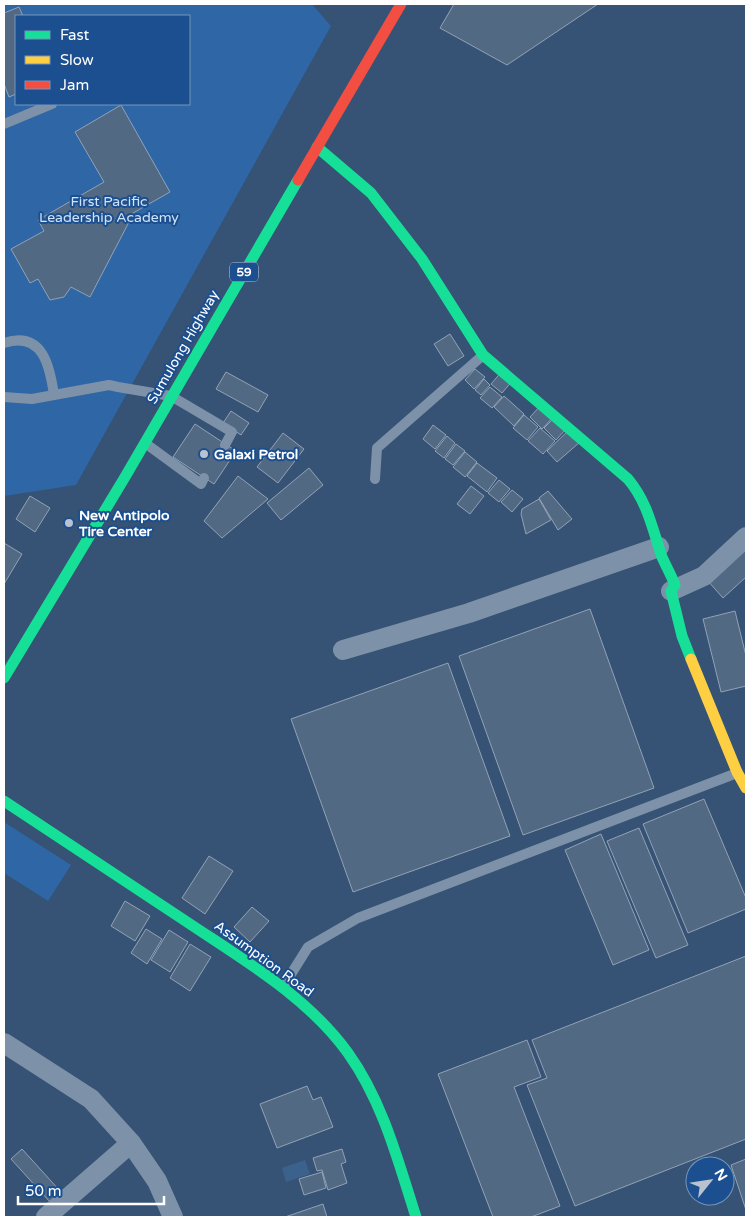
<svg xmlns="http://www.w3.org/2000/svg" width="750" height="1221" viewBox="0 0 750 1221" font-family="'Varela Round',sans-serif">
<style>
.green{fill:#2f66a5;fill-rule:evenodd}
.water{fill:#3b618d}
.building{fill:#526984;stroke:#92a2b6}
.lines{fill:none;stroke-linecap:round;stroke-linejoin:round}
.lane{stroke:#7d92a8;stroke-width:10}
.street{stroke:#7d92a8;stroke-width:20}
.fast{stroke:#16e098;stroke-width:11}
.slow{stroke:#ffcf43;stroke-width:11}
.jam{stroke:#f24e42;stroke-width:11}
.poi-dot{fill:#b9c2ce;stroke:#1b4f8f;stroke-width:2}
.labels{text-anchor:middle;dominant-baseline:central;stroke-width:4;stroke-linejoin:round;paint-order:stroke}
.shield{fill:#1b4f8f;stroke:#bbcadd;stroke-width:1}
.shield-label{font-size:12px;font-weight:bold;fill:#fff}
.park-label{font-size:14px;fill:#cfe3fa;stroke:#1b4f8f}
.street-label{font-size:14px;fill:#fff;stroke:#1b4f8f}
.poi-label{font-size:14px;font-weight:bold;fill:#fff;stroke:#1b4f8f;text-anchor:start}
</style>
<rect width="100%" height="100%" fill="#365274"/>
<path class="green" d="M4 4H312L331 26 76 485 4 496ZM16 16H189V104H16Z
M4 822 71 865 48 901 4 873Z"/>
<path class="water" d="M305 1160 310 1174 286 1182 282 1168Z"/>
<path class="building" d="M454 4H598L507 65 440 28Z
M19 7 23 16H16V94L9 97 4 84V13Z
M121 105 170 192 126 217 129 222 90 297 71 287 64 297 50 300 38 279 30 283 11 249 44 231 38 220 104 182 75 132Z
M450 334 464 356 448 366 434 344Z
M475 369 485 377 474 389 465 380Z
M503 370 514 379 502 393 491 384Z
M226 372 268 395 258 412 216 389Z
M484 379 490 385 481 395 475 390Z
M490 387 502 397 492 408 480 398Z
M504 396 524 414 514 426 494 407Z
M543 403 555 415 542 429 530 417Z
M231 411 249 423 241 435 223 423Z
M524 415 538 427 527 440 513 428Z
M553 419 565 430 556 440 544 428Z
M195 424 236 451 214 484 173 457Z
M433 425 446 435 435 449 423 439Z
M540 428 555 441 543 454 528 441Z
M569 430 580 442 557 462 547 451Z
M283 433 304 449 278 483 257 467Z
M447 436 455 443 444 458 435 451Z
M456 444 465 451 453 465 445 459Z
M465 452 477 462 465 477 453 467Z
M477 463 497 478 487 492 467 476Z
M309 468 323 485 281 520 267 503Z
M238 476 268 499 222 538 204 521Z
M499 480 510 489 499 502 488 493Z
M471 486 484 496 470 514 457 504Z
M512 490 523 499 512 512 501 502Z
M548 491 572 519 558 530 539 498Z
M30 496 50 508 35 532 16 519Z
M539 499 551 520 526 534 521 514 522 509Z
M4 543 22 554 4 584Z
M746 545V577L723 598 707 580Z
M590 609 654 788 523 835 459 656Z
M735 611 746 656V686L721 692 703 619Z
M448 663 510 836 353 892 291 719Z
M704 799 746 898V909L688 933 643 824Z
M639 828 688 945 656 958 607 841Z
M601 834 649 950 613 965 565 850Z
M209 856 233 871 205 914 182 898Z
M125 901 150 916 135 941 111 926Z
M252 907 269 921 250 942 234 927Z
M146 929 162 939 147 964 131 953Z
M169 930 188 942 170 972 151 960Z
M190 944 211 957 190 991 170 978Z
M746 956V1139L575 1206 527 1085 547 1078 532 1040Z
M527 1040 541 1077 514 1087 560 1206 531 1217H493L438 1074Z
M307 1086 313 1100 321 1097 333 1127 277 1148 260 1104Z
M22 1149 61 1192 50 1202 11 1159Z
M342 1149 346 1162 341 1164 347 1183 328 1190 322 1170 317 1171 313 1158Z
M746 1159V1210L731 1165Z
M322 1172 326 1188 304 1195 299 1179Z
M323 1204 327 1217H285Z"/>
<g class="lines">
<path class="lane" d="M4 124 52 104
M4 343C43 330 50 367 54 395
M4 397 32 399 109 385 118 387 171 396 232 432 225 445
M145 443 201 484 204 478
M375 479 377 448 482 356
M283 987 308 947 358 918 737 773"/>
<path class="street" d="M671 591 704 576 746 537
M343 650 469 613 659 547
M4 1043 91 1099 131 1143 157 1181 173 1217
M46 1217 131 1143"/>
<path class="fast" d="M317 147 371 193 422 259 483 355 628 479C648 503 652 528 662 557 666 566 671 575 675 585L671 591 682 636 691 659
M4 678 125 477 298 180
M4 801C64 841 124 881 184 920 242 959 307 996 348 1053 383 1102 398 1161 416 1217"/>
<path class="slow" d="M691 659 737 772 746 788"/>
<path class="jam" d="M298 180 401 4"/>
</g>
<g class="poi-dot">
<circle cx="204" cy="454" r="5"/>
<circle cx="69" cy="523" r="5"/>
</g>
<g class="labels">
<rect class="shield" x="230" y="262.5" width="28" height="19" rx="4"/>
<g class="shield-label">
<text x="244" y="272">59</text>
</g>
<g class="park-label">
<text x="109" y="201">First Pacific<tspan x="109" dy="16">Leadership Academy</tspan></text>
</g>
<g class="street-label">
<text transform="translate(183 347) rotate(-60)">Sumulong Highway</text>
<text transform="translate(264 959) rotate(36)">Assumption Road</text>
</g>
<g class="poi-label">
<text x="214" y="454">Galaxi Petrol</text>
<text x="79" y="515">New Antipolo<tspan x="79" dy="16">Tire Center</tspan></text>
</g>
</g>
<rect width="750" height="1221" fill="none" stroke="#ffffff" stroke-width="10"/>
<rect x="15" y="15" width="175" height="90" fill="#1b4f8f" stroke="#7695bc"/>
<rect x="25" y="31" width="25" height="8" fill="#16e098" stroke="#7695bc"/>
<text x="60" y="40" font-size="15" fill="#ffffff">Fast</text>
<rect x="25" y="56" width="25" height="8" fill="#ffcf43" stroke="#7695bc"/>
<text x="60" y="65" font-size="15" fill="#ffffff">Slow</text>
<rect x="25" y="81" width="25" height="8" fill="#f24e42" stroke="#7695bc"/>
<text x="60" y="90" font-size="15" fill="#ffffff">Jam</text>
<g transform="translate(710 1181) rotate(60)"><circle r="24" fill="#1b4f8f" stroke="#7695bc"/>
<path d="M0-4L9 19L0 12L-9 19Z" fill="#b9c2ce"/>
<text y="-8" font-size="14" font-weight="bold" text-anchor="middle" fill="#ffffff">N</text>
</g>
<path d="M18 1196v8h146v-8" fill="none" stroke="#ffffff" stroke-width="2.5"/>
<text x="25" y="1196" font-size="15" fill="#ffffff" stroke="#1b4f8f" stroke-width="4" paint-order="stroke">50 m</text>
</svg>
